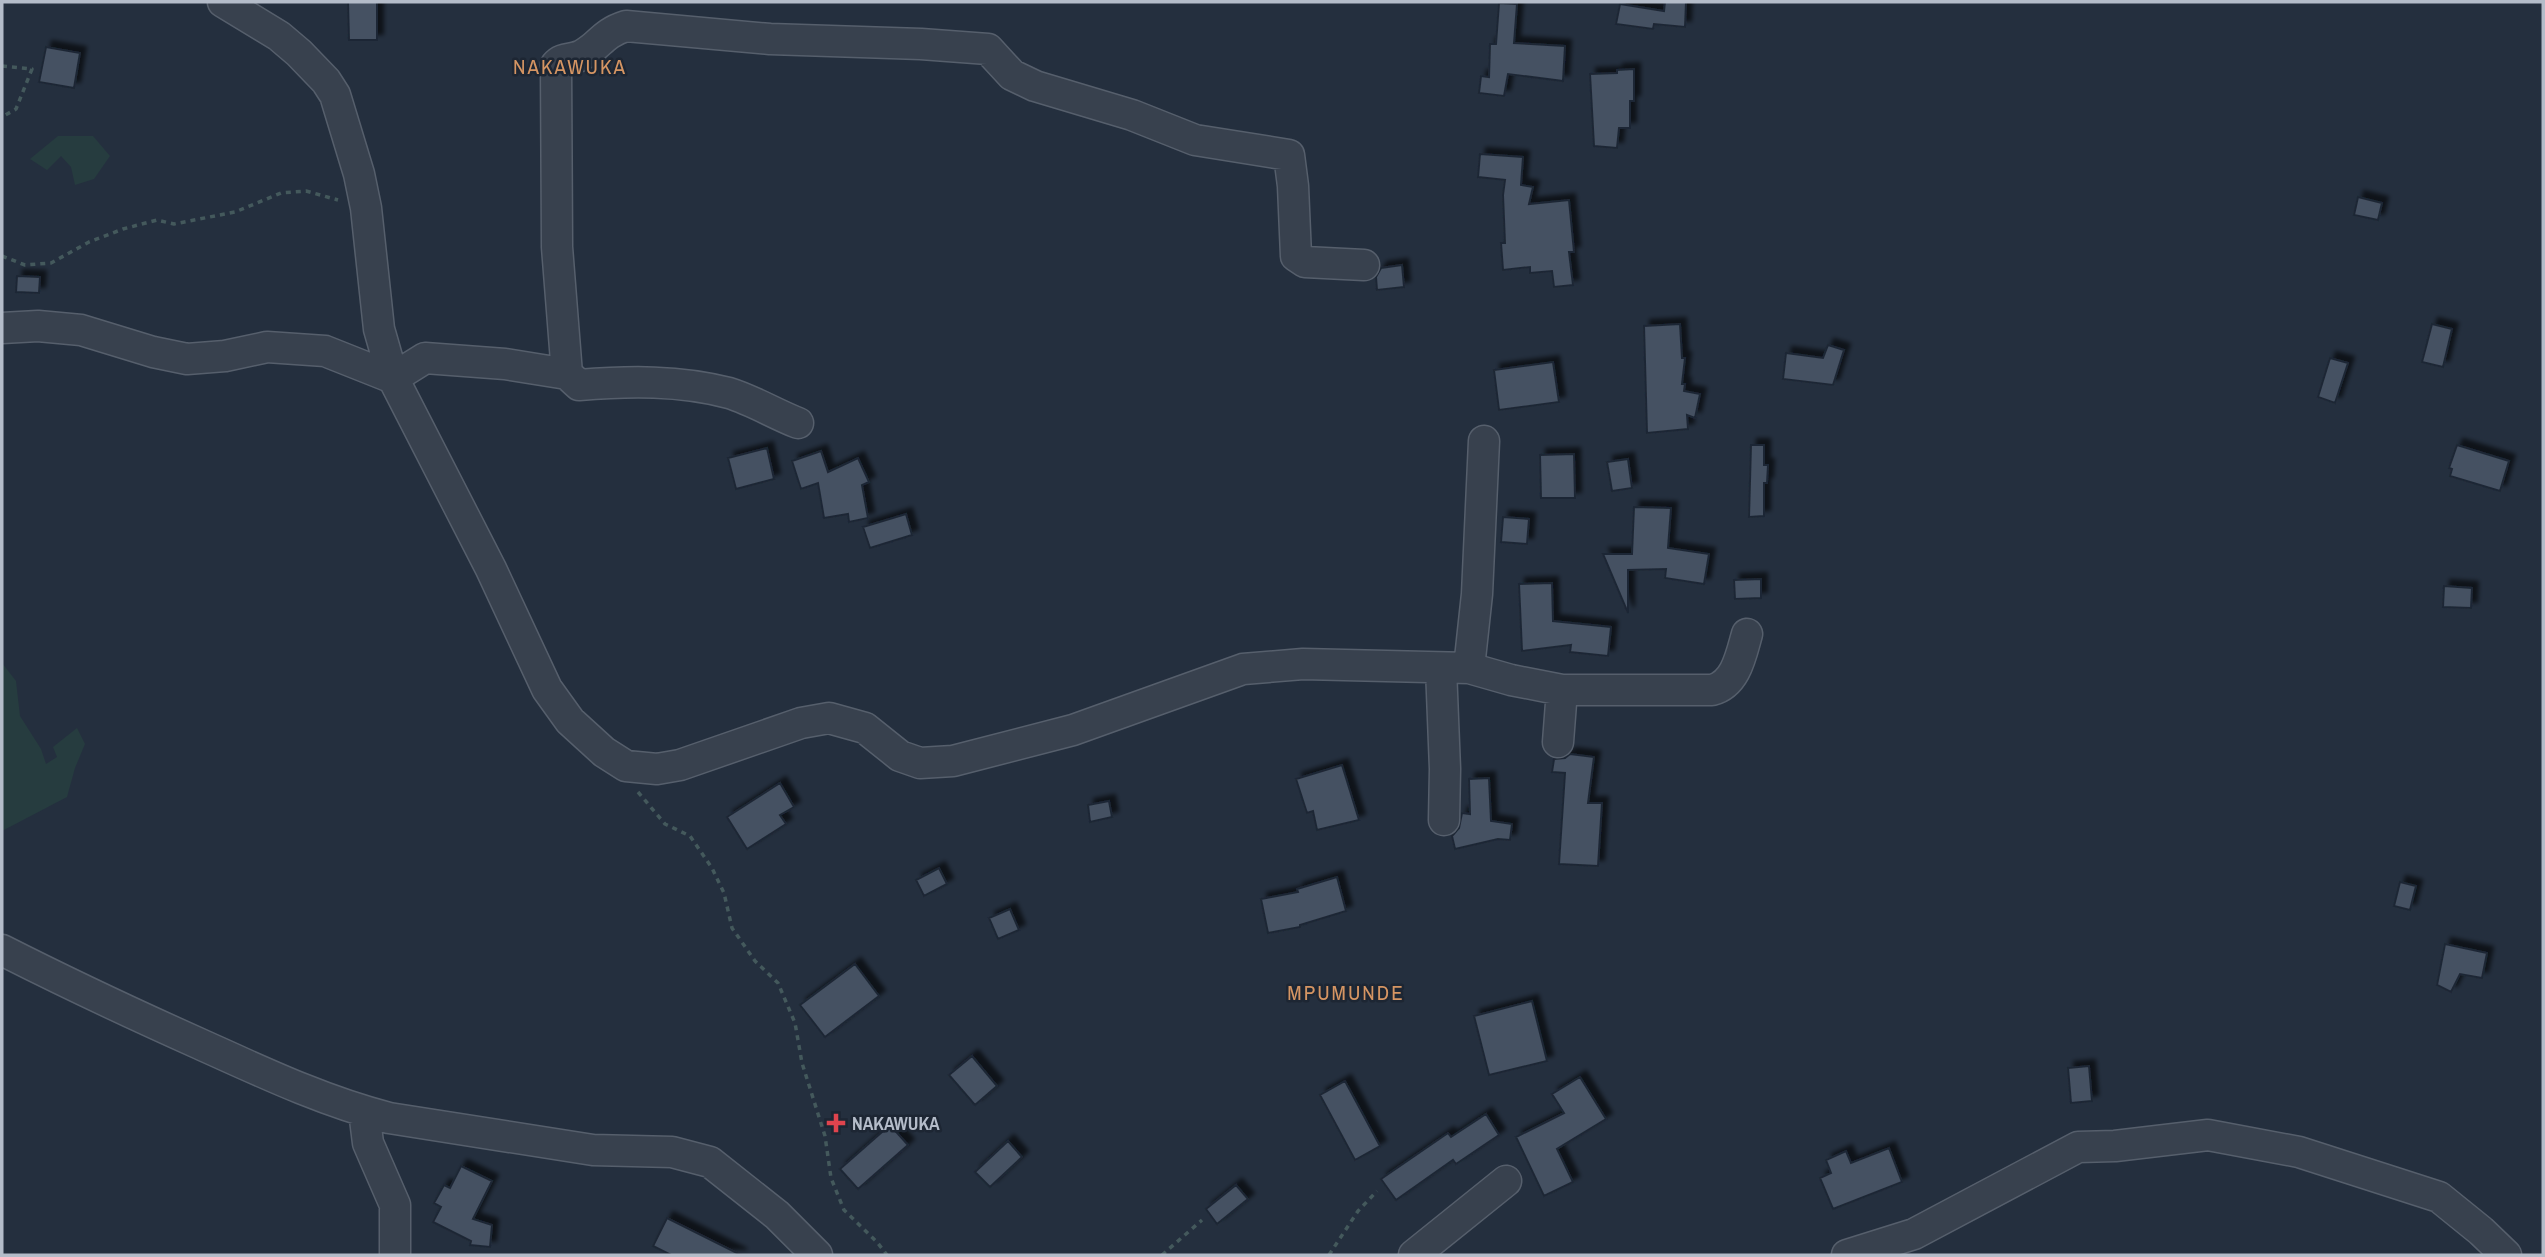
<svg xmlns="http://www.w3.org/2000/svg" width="2545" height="1257" viewBox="0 0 2545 1257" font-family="'Archivo Narrow',sans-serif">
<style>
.green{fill:#263c3f}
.building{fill:#455162;stroke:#1f2835;stroke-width:2;filter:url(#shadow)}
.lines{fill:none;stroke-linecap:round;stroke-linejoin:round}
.minor-casing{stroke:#565f6c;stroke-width:33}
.path{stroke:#44595c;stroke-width:3.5;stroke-dasharray:5 5;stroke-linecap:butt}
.minor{stroke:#38414e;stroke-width:30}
.health-dot{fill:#e0444e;stroke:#1d2633;stroke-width:2.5}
.labels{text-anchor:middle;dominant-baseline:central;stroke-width:5;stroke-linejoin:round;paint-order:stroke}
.poi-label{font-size:18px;font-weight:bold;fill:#b4bcc9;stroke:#1d2633;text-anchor:start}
.quarter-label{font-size:21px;letter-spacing:2px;fill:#d59563;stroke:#1d2633}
</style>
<defs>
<filter id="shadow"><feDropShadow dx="6" dy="-6" stdDeviation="2" flood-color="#0009"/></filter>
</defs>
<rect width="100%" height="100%" fill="#242f3e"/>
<path class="green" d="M58 136H93L110 156 94 179 75 185 71 167 61 156 47 170 30 159Z
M2 663 16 681 20 716 41 749 46 764 57 757 53 747 77 728 85 744 75 768 67 797 2 831Z"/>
<path class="building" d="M348 2H377V40H349Z
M1665 2H1686L1685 27 1654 24 1653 29 1616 24 1620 4 1664 11Z
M1499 3 1517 4 1514 43 1565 46 1563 81 1508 74 1504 96 1479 93 1481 76 1489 77 1490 44H1496Z
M46 47 80 53 74 88 39 82Z
M1634 69V101H1630V128H1619L1617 148 1594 146 1590 74 1617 73V70Z
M1480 154 1523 157 1521 185 1533 187 1529 204 1569 200 1574 252H1569L1573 285 1554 287 1552 271 1530 273V267L1503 270 1501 243H1505L1503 195 1505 180 1478 177Z
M2358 197 2382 203 2378 220 2354 215Z
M1402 265 1404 287 1377 290 1376 277 1381 268Z
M17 276 40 277 39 293 16 292Z
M1680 324 1682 358H1685L1682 384H1685L1684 391 1700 394 1695 418 1687 415 1688 429 1647 433 1644 326Z
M2432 324 2452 329 2443 367 2422 362Z
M1828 345 1844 350 1833 385 1783 379 1786 353 1823 358Z
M2330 358 2348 363 2335 403 2318 397Z
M1553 362 1559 402 1499 410 1494 370Z
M1751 445H1764V465H1768L1767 483H1764V516L1749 517Z
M2457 445 2509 461 2500 491 2450 476 2452 469 2449 468Z
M767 448 774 479 736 489 728 458Z
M821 451 828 472 858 458 869 482 862 485 868 518 849 522 848 514 824 518 818 483 801 489 792 461Z
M1574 454 1575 498H1541L1540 455Z
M1628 459 1632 488 1612 491 1607 462Z
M1634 507 1671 508 1668 548 1709 554 1704 584 1665 578 1666 569 1628 570V613L1603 554H1632Z
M906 514 912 535 870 548 863 527Z
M1503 517 1529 519 1527 544 1501 542Z
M1761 579V598L1735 599 1734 580Z
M1552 583 1553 621 1611 627 1608 656 1570 652 1571 645 1522 651 1519 584Z
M2444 586 2472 588 2471 608 2443 607Z
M1570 754 1594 757 1588 803H1602L1598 866 1559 864 1565 773 1552 772 1554 759 1565 758Z
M1342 765 1359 820 1317 830 1313 811 1307 813 1296 779Z
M1489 778 1491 821 1512 824 1510 840 1498 839 1455 849 1452 836 1459 828 1462 813 1470 814 1469 779Z
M780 783 794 807 780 815 786 824 747 849 727 817Z
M1109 801 1112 817 1090 822 1088 805Z
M939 868 947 884 924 896 916 880Z
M1337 877 1346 911 1300 925V927L1268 933 1261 899 1298 892 1297 889Z
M2400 882 2416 886 2410 910 2394 906Z
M1010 909 1019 930 998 939 989 918Z
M2445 944 2487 953 2482 978 2460 974 2451 992 2437 985Z
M855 964 879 996 825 1037 800 1005Z
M1532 1001 1547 1061 1489 1075 1474 1016Z
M972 1056 997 1086 975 1105 949 1075Z
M2089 1066 2092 1101 2071 1103 2068 1068Z
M1580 1077 1606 1119 1557 1149 1573 1182 1544 1196 1516 1137 1564 1113 1552 1094Z
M1345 1081 1380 1146 1355 1160 1320 1095Z
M1486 1114 1499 1135 1456 1164 1453 1160 1396 1200 1381 1179 1448 1133 1451 1137Z
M890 1125 908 1145 858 1189 840 1169Z
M1008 1141 1022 1157 990 1187 975 1172Z
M1889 1148 1902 1182 1833 1209 1820 1178 1831 1173 1826 1160 1846 1151 1851 1163Z
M461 1166 492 1181 473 1219 492 1225 490 1247 470 1245 471 1241 433 1222 441 1207 434 1203 444 1185 450 1188Z
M1236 1185 1248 1199 1217 1224 1206 1209Z
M667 1218 741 1255H671L653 1246Z"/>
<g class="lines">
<defs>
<path id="minor" d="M223 2 279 36 299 53 326 81 335 95 359 174 366 208 379 329 393 378 491 569 547 689 570 721 604 752 626 766 657 769 680 765 801 723 829 718 865 728 900 756 920 763 953 761 1073 730 1243 669 1303 664 1469 668 1511 680 1562 690H1712C1736 684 1741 655 1747 634
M2 328 38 326 81 330 153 352 187 359 225 356 267 347 325 351 393 378 425 358 505 364 567 374 579 385C629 381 679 380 729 393 752 400 775 414 798 423
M567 374 557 247 556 65C562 57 573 60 582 55 601 45 601 34 626 26L770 39 921 44 988 49 1012 75 1035 86 1132 115 1195 140 1289 155 1293 186 1296 256 1305 262 1364 265
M1441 668 1445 769 1444 820
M1469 668 1477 594 1484 441
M1558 742 1562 690
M2 950C67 983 133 1014 200 1044 262 1072 323 1101 389 1118L593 1150 672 1152 710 1162 777 1215 817 1255
M364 1111 368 1143 395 1205V1255
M1414 1255 1506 1181
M1847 1255 1914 1234 2078 1147 2115 1146 2208 1135 2299 1152 2439 1197 2481 1231 2506 1255"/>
</defs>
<use href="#minor" class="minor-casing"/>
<path class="path" d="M2 66 32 69 16 109 2 117
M2 256 25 265 51 263 89 242 123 229 157 220 174 224 235 212 281 193 306 191 338 200
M638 792 665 824 690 836 712 868 724 893 732 928 755 961 778 983 795 1023 802 1063 825 1136 831 1178 844 1210 877 1242 887 1255
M1162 1255 1202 1220
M1329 1255 1358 1211 1377 1191"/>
<use href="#minor" class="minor"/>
</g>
<path class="health-dot" d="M832.5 1112.5h7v7h7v7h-7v7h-7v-7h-7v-7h7z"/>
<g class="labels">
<g class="poi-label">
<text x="852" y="1123">NAKAWUKA</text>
</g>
<g class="quarter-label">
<text x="570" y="66">NAKAWUKA</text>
<text x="1346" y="992">MPUMUNDE</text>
</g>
</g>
<rect width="2545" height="1257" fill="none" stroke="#b4bcc9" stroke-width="7"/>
</svg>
